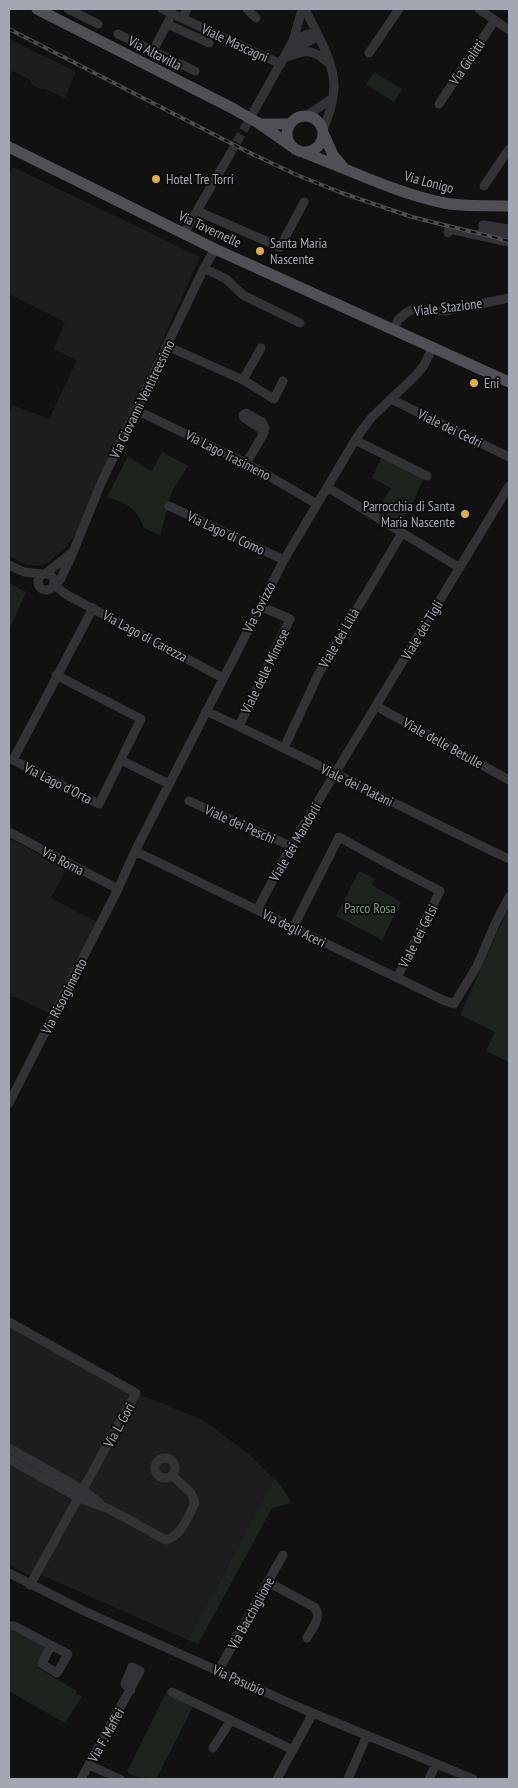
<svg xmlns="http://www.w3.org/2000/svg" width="518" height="1788" viewBox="0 0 518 1788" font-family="'PT Sans Narrow',sans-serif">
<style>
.built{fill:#1d1d1f}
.green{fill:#1d241e}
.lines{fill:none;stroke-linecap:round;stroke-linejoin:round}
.minor-tunnel{stroke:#2e2f32;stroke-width:9;stroke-dasharray:9 4.5;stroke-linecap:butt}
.minor{stroke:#323337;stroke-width:9}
.major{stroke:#4e5055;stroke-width:11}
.rail-casing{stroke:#4b4d51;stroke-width:4}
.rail{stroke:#0c0c0d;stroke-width:2;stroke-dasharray:5.5;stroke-linecap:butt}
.major-bridge{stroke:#4e5055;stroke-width:11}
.poi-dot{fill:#e0b03a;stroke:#0c0c0d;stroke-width:2}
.labels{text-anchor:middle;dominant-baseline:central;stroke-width:4;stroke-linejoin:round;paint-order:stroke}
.street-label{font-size:14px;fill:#a3a7b1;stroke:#0c0c0d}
.poi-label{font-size:14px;fill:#a3a7b1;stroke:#0c0c0d;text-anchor:start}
.park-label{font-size:14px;fill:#7c9b7f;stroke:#0c0c0d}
</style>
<rect width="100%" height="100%" fill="#111112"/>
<path class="built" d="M9 39 76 72 65 98 43 88 42 89 33 86 30 80 13 71 9 78Z
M13 167 200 257 75 535 66 547 49 562 38 566 27 565 9 556V415L12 405 49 419 77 360 53 349 65 322 9 294V176Z
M9 838 67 869 51 898 97 922 51 1014 15 997 9 996Z
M9 1327 131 1395 30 1576 9 1564Z
M136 1393 201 1419 249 1454 274 1479 275 1478 188 1640 37 1573Z"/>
<path class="green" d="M374 72 402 89 394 102 366 84Z
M162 452 188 466 172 491 160 535 144 528C136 507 128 504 107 497L128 456 144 467 152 471Z
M381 458 424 478 414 500 409 498 414 501 400 524 378 509 391 488 372 478Z
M9 583 26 592 9 630Z
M359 871 375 879 372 885 401 902 382 940 336 916Z
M509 906V1062L486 1051 495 1032 460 1015Z
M275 1478 292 1503 272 1508 198 1644 188 1640Z
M11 1630 46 1647 38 1668 77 1691 76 1694 82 1696 65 1723 9 1691V1635Z
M167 1691 195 1703 156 1779H149L144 1777 141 1779 127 1772Z"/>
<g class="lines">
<path class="minor-tunnel" d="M230 154 253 113"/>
<path class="minor" d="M68 9 98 24
M162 9 281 64
M247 9 256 18
M305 9C316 32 333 59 334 85 334 101 329 115 323 130
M479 9 509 30
M183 18 187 9
M167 24 209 43
M118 34 195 71
M293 41 302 9
M153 51 169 20
M292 51 318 36
M369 53 399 9
M284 58C303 51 312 47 327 62
M439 104 495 20
M254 111 293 41 308 34 318 36
M306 116 333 98
M484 186 509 149
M197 211 280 247 304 202
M509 229 483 225V230L509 235
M184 233 230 154
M448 233 449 229 509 242
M204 268 226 279 243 295 300 323
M394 329 398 320 406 313 413 309 445 311 509 298
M167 346 243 380 274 399 283 381
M243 380 261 348
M391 399 509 457
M136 410 248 464 317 504
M355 440 427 476
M246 463 263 435 265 428 262 422 246 413 243 415 244 418 261 429 263 435
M327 487 460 568
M169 506 284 560
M9 565 24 572 42 574
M38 582a8 8 0 1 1 16 0a8 8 0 1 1-16 0Z
M45 574 70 554
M54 583 60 580 71 557 102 481 204 268 215 249
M54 585 67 595 223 678
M56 675 141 719 99 804 13 760 93 608
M376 706 509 780
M206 711C308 758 408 811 509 859
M239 726 290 619 260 606
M284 748 319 673 402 533
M121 760 169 784
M189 801 291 846
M9 832 118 889
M135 851 443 1000 454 1004 477 966 496 922 509 897
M257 910 291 846 509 486
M293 928 339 837 390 865 440 891 397 978
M9 1103 118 889 135 851 284 560 357 437 371 418 414 377 423 367 433 347
M9 1322 136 1393 30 1585
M9 1448 83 1490 100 1503
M155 1468a10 10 0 1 1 20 0a10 10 0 1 1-20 0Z
M9 1459 79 1498 109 1509 166 1540C182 1535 187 1518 195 1503L191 1493 173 1476
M9 1573 82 1610 303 1709 473 1779
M268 1582 314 1607C323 1616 312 1628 307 1638
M9 1626H14L68 1654 57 1673 42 1664 51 1645
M218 1671 283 1555
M172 1692 293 1750
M213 1748 231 1720
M89 1765 120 1779
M81 1779 140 1671 132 1667 125 1684 131 1690
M277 1779 313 1713
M348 1779 367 1735
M429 1779 436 1764"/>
<path class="major" d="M37 9 232 108
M287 134a18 18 0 1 1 36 0a18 18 0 1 1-36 0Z
M260 124 291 146
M260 124H290
M324 135 333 155 343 167
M9 147 215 249 509 382
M305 153C350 170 396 193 444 203 465 207 487 205 509 206"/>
<defs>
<path id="rail" d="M9 29 250 153 297 175 342 193 412 217 509 241"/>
</defs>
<use href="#rail" class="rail-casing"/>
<use href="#rail" class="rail"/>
<path class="major-bridge" d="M232 108 260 124"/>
</g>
<g class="poi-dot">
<circle cx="156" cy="179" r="5"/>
<circle cx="260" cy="251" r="5"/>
<circle cx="474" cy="383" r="5"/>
<circle cx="465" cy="514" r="5"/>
</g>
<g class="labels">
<g class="street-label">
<text transform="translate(235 43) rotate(25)">Viale Mascagni</text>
<text transform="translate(155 53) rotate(27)">Via Altavilla</text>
<text transform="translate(467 62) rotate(-56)">Via Giolitti</text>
<text transform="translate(429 182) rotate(15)">Via Lonigo</text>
<text transform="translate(210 229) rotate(25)">Via Tavernelle</text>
<text transform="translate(448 307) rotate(-7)">Viale Stazione</text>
<text transform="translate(142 399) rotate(-64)">Via Giovanni Ventitreesimo</text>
<text transform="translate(450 428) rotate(26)">Viale dei Cedri</text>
<text transform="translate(228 455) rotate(27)">Via Lago Trasimeno</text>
<text transform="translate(226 533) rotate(25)">Via Lago di Como</text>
<text transform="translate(259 607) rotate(-63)">Via Sovizzo</text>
<text transform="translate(422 630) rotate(-59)">Viale dei Tigli</text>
<text transform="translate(145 636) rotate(28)">Via Lago di Carezza</text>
<text transform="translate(339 638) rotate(-60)">Viale dei Lillà</text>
<text transform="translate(265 671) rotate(-64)">Viale delle Mimose</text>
<text transform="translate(443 743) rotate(29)">Viale delle Betulle</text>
<text transform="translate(58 783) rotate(27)">Via Lago d'Orta</text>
<text transform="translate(357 785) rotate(26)">Viale dei Platani</text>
<text transform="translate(240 824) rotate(24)">Viale dei Peschi</text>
<text transform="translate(295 842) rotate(-60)">Viale dei Mandorli</text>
<text transform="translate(63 861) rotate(27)">Via Roma</text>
<text transform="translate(294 928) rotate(26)">Via degli Aceri</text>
<text transform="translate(418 936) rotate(-63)">Viale dei Gelsi</text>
<text transform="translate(64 996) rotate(-63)">Via Risorgimento</text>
<text transform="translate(119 1425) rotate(-61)">Via L. Gori</text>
<text transform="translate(251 1613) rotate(-61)">Via Bacchiglione</text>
<text transform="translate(239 1680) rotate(24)">Via Pasubio</text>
<text transform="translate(106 1735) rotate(-61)">Via F. Maffei</text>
</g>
<g class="poi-label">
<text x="166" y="179">Hotel Tre Torri</text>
<text x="270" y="243">Santa Maria<tspan x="270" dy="16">Nascente</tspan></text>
<text x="484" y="383">Eni</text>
<text x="455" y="506" text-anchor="end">Parrocchia di Santa<tspan x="455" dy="16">Maria Nascente</tspan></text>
</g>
<g class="park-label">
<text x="370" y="908">Parco Rosa</text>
</g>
</g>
<rect width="518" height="1788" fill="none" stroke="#a3a7b1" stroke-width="20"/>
</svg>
